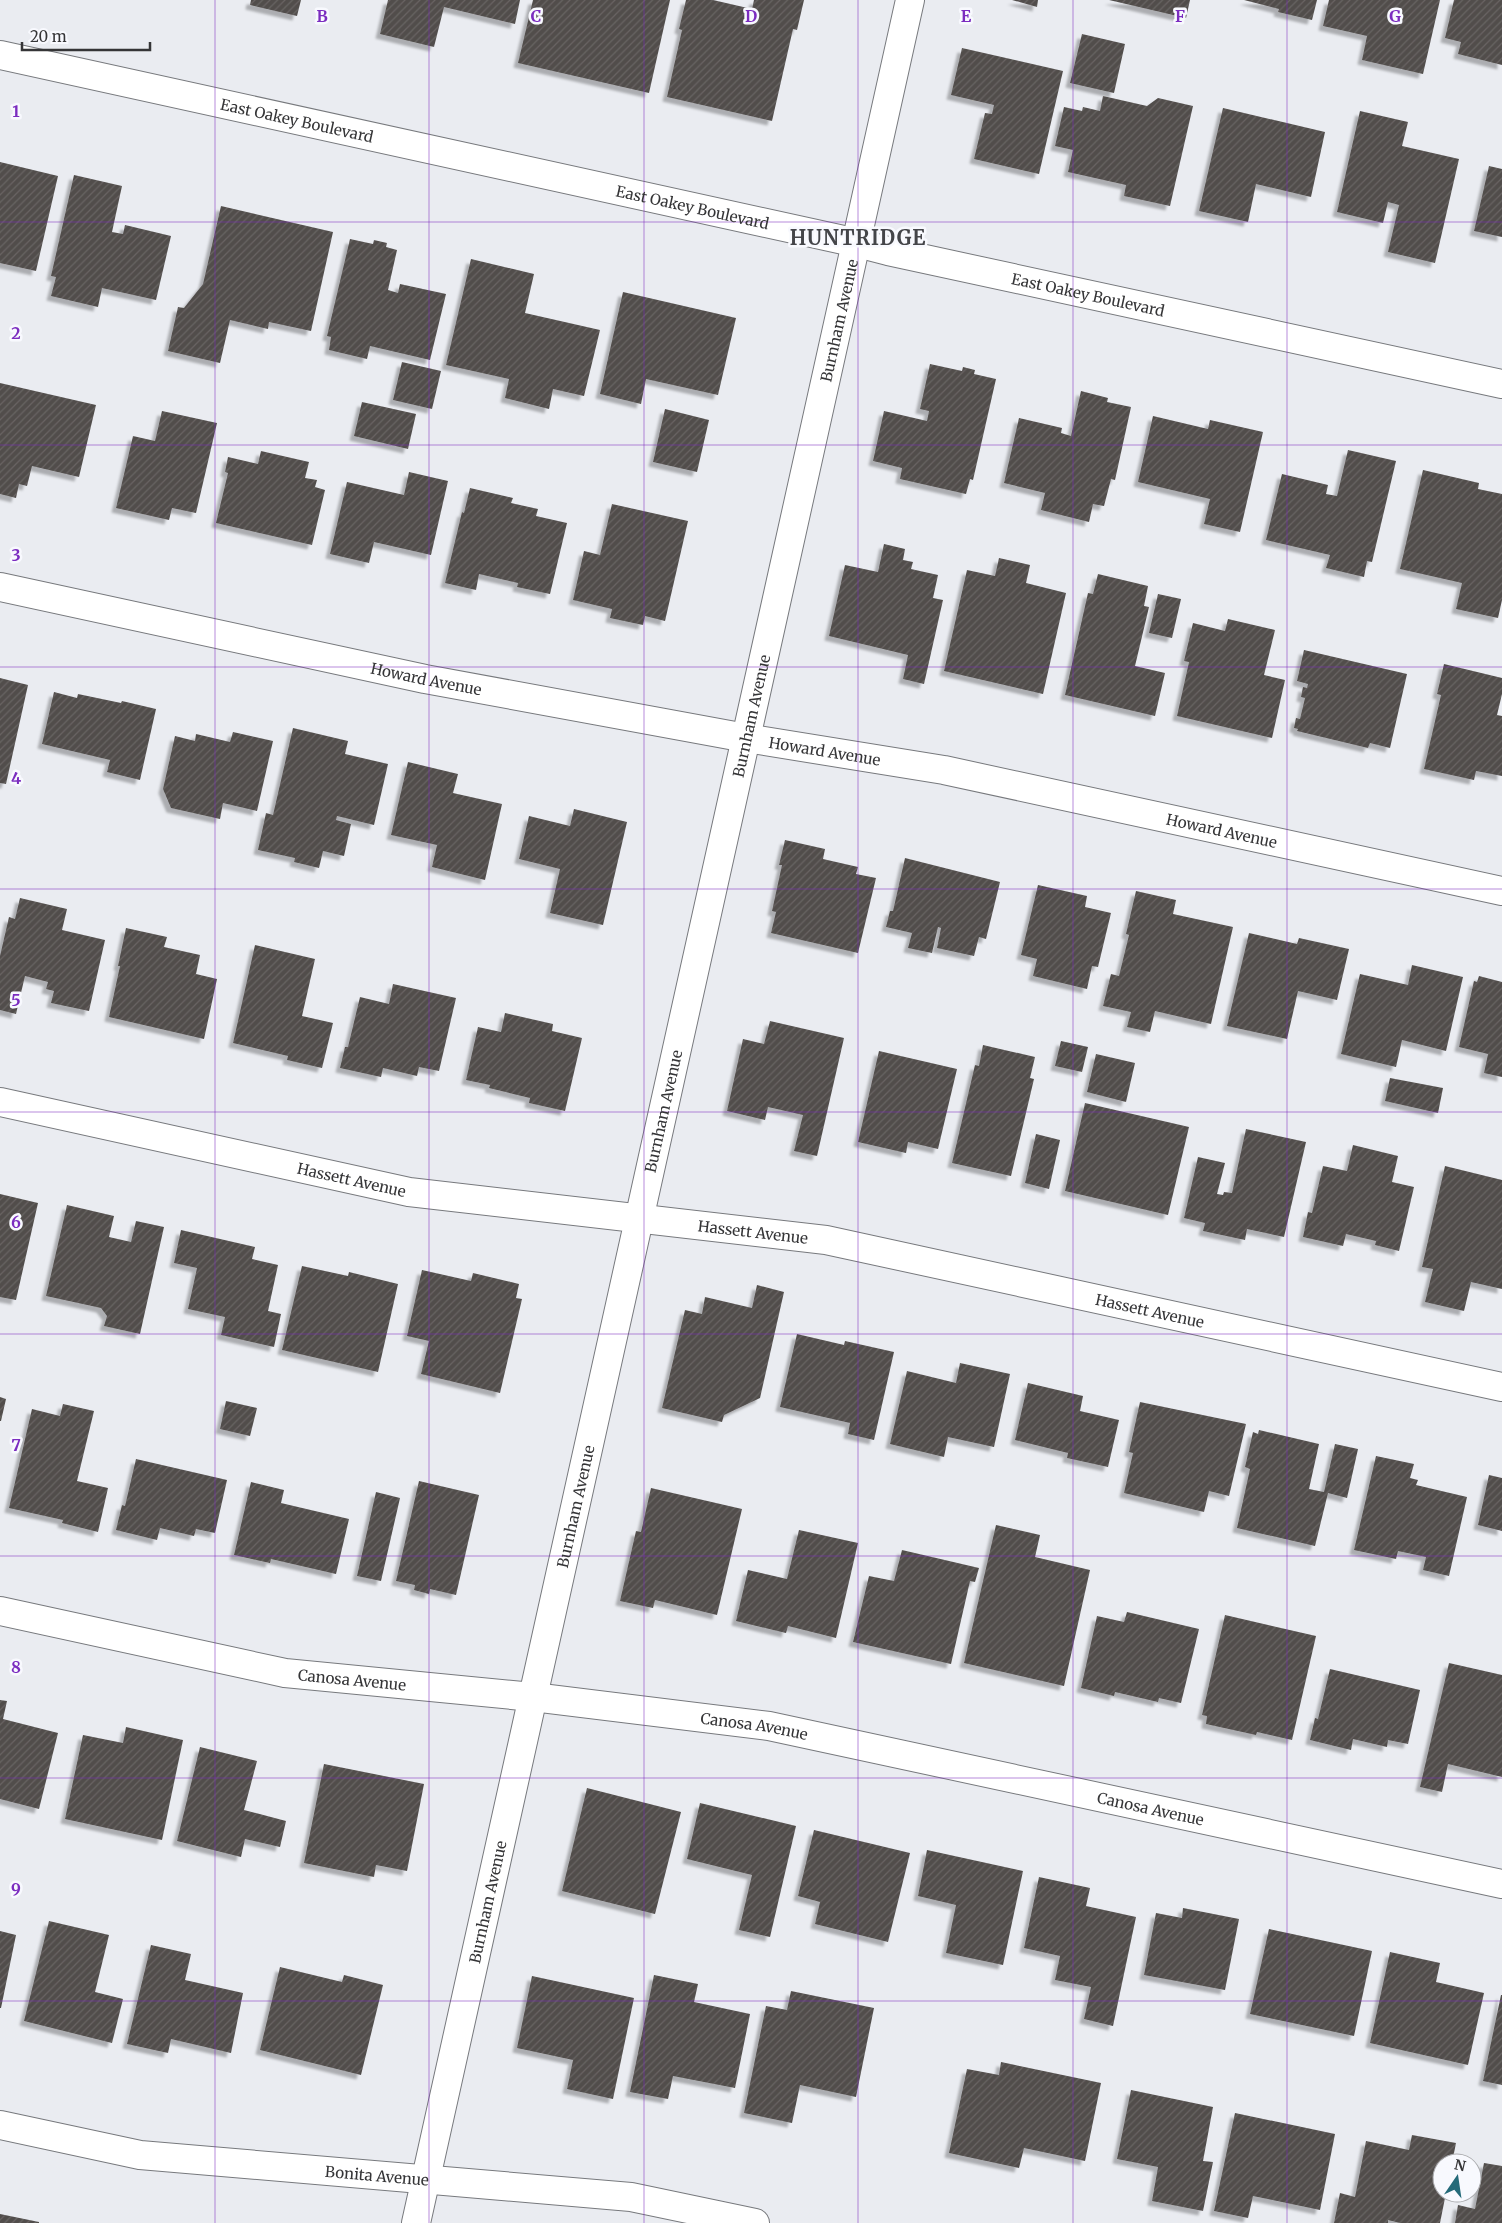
<svg xmlns="http://www.w3.org/2000/svg" width="1502" height="2223" viewBox="0 0 1502 2223" font-family="Merriweather,serif">
<style>
.building{fill:url(#building-hatch);filter:url(#shadow)}
.lines{fill:none;stroke-linecap:round;stroke-linejoin:round}
.minor-casing{stroke:#77797d;stroke-width:30}
.tertiary-casing{stroke:#77797d;stroke-width:30}
.minor{stroke:#fff;stroke-width:28}
.tertiary{stroke:#fff;stroke-width:28}
.grid{fill:none;stroke:#7b2cbf;stroke-width:1;stroke-opacity:0.55}
.labels{text-anchor:middle;dominant-baseline:central;stroke-width:5;stroke-linejoin:round;paint-order:stroke}
.street-label{font-size:15px;fill:#353537;stroke:#f8f9fe}
.district-label{font-size:20px;font-weight:bold;letter-spacing:1px;fill:#444549;stroke:#f8f9fe}
.grid-label{font-size:16px;text-anchor:middle;font-weight:bold;fill:#7b2cbf;stroke:#f8f9fe;stroke-width:5;stroke-linejoin:round;paint-order:stroke}
</style>
<defs>
<pattern id="building-hatch" width="6" height="6" patternUnits="userSpaceOnUse" patternTransform="scale(1.25)"><rect width="6" height="6" fill="#514d4b"/><path d="M-1 1l2-2M0 6l6-6M5 7l2-2" fill="none" stroke="#686463"/></pattern>
<filter id="shadow"><feDropShadow dx="-4.5" dy="4.5" stdDeviation="1" flood-color="#0004"/></filter>
</defs>
<rect width="100%" height="100%" fill="#eaecf1"/>
<path class="building" d="M251 0H301L297 16 250 5Z
M388 0H520L515 24 444 7 434 47 380 34Z
M533 0H670L649 93 518 63Z
M686 0H713L752 9 754 0H804L797 30 793 29 772 121 667 97 682 30 679 29Z
M1012 0H1038L1037 7Z
M1109 0H1190L1186 18Z
M1244 0H1317L1312 20 1278 12 1279 9Z
M1329 0H1440L1423 74 1362 60 1367 36 1323 26Z
M1454 0H1502V65L1458 54 1461 42 1445 38Z
M1082 34 1125 44 1114 93 1070 83Z
M962 48 1063 71 1039 174 974 159 985 113 992 114 994 105 951 95Z
M1103 96 1147 106 1158 98 1193 106 1170 206 1124 196 1126 185 1068 172 1073 150 1055 146 1064 107 1082 111 1083 107 1100 111Z
M1223 108 1325 132 1311 197 1256 184 1248 222 1199 211Z
M1360 111 1408 122 1402 146 1459 159 1435 263 1388 252 1399 205 1388 202 1383 223 1337 212Z
M0 162 58 176 36 271 0 263Z
M1489 166 1502 169V237L1474 231Z
M74 175 122 186 112 232 123 234 125 225 171 236 156 300 102 288 98 307 51 296 56 277 51 276Z
M221 206 333 232 311 331 269 322 268 329 230 320 220 363 168 351 178 307 184 308 203 284Z
M350 239 373 244 374 240 387 243 386 247 397 250 388 290 398 293 400 284 446 294 430 360 370 346 367 359 329 350 331 337 327 336Z
M471 259 534 274 525 313 600 330 584 396 553 389 549 409 505 398 509 379 446 365Z
M623 292 736 318 718 395 646 379 641 404 600 394Z
M402 362 441 371 432 409 393 400Z
M930 364 962 371 963 367 975 370 974 374 996 379 973 480 970 479 966 494 900 479 902 468 873 461 884 411 927 421 929 411 920 409Z
M0 383 96 405 79 477 32 466 27 486 19 484 16 498 0 494Z
M1081 391 1108 398 1107 402 1131 407 1115 480 1111 479 1104 506 1093 504 1089 522 1041 510 1045 493 1004 483 1019 418 1062 428 1061 433 1071 436Z
M362 402 416 414 408 449 354 436Z
M665 409 709 420 697 472 653 462Z
M162 411 217 423 196 513 172 508 169 520 116 508 133 436 155 441Z
M1153 416 1208 429 1210 420 1263 432 1240 532 1204 524 1210 499 1138 482Z
M1348 450 1396 461 1372 562 1367 561 1364 577 1326 568 1330 555 1266 540 1282 474 1328 485 1326 494 1337 496Z
M261 451 309 462 305 478 317 480 315 487 325 490 312 545 216 523 228 473 225 472 228 457 258 464Z
M1423 470 1479 483 1478 489 1502 494V600L1498 618 1456 609 1462 583 1400 569Z
M409 472 448 481 431 555 374 542 369 563 330 554 347 482 404 495Z
M470 488 513 498 511 503 538 509 536 516 567 523 550 594 517 587 518 583 479 574 476 590 445 583 462 512 464 513Z
M612 504 688 521 665 621 645 616 643 625 610 618 612 609 573 600 584 551 600 555Z
M884 544 905 549 903 560 913 562 911 569 938 575 933 598 943 600 924 684 903 679 908 655 829 636 845 565 878 572Z
M999 558 1030 565 1026 583 1066 593 1043 694 944 671 967 570 995 576Z
M1098 574 1148 586 1144 606 1149 607 1135 666 1165 673 1155 716 1065 695 1088 593 1093 594Z
M1158 594 1181 599 1172 638 1149 633Z
M1228 619 1275 630 1264 675 1285 680 1272 738 1177 716 1189 662 1184 661 1193 623 1225 631Z
M1304 650 1407 674 1390 748 1370 743 1368 748 1297 731 1298 729 1294 728 1296 718 1300 719 1305 698 1301 697 1303 687 1307 688 1308 684 1297 681Z
M1444 664 1502 678V694L1497 715 1502 716V776L1476 771 1474 780 1424 769 1441 695 1437 694Z
M0 678 28 685 6 784 0 783Z
M54 692 77 698 78 694 121 703 122 701 156 709 140 780 107 772 110 760 42 744Z
M293 728 348 741 345 754 388 764 374 825 337 816 336 820 351 824 344 856 323 851 319 868 294 862 295 858 258 850 266 813 273 815Z
M233 732 273 741 257 811 223 803 220 819 171 808 163 789 175 736 195 741 196 734 230 742Z
M408 762 458 774 453 793 502 804 485 880 432 867 437 845 391 835Z
M574 809 627 822 603 925 550 913 560 869 519 859 529 816 570 826Z
M785 840 825 849 823 859 858 867 856 874 876 878 858 953 771 933 776 912 772 911 782 865H779Z
M905 858 1000 882 986 939 979 937 974 956 937 948 941 928 938 927 932 953 908 948 912 933 886 927 890 911H893Z
M1038 885 1087 896 1085 907 1111 913 1098 967 1092 966 1087 989 1033 976 1037 959 1021 955Z
M1136 891 1176 900 1173 914 1233 927 1211 1024 1155 1011 1150 1032 1127 1027 1131 1012 1103 1006 1111 974 1119 976 1129 935 1126 934Z
M20 898 67 909 62 930 105 940 89 1011 51 1003 54 991 46 989 48 982 25 976 16 1014 0 1010V956L9 917 15 919Z
M126 928 167 937 164 947 200 955 196 974 217 979 204 1039 109 1017 120 966H118Z
M1249 933 1297 944 1299 938 1349 949 1337 1000 1298 991 1287 1039 1227 1026Z
M255 945 315 959 302 1016 333 1023 322 1068 287 1060 288 1056 233 1043Z
M1412 965 1463 977 1446 1051 1402 1040 1396 1067 1341 1054 1360 974 1408 985Z
M1479 976 1502 982V1077L1484 1073 1488 1054 1459 1047 1474 981 1477 982Z
M393 984 456 998 439 1071 419 1067 417 1076 383 1068 381 1077 340 1068 345 1047H348L360 997 389 1004Z
M505 1013 553 1024 552 1031 582 1038 565 1111 529 1103 530 1098 489 1088 490 1085 466 1080 478 1027 501 1032Z
M770 1021 844 1038 817 1156 794 1151 803 1115 768 1107 765 1120 727 1111 743 1039 764 1044Z
M1061 1041 1088 1047 1082 1072 1055 1066Z
M983 1045 1035 1057 1030 1078 1034 1079 1011 1176 952 1163 975 1065 979 1066Z
M879 1051 957 1069 938 1149 908 1142 906 1153 858 1142Z
M1096 1054 1135 1063 1126 1102 1087 1092Z
M1390 1078 1443 1088 1438 1113 1385 1101Z
M1085 1103 1189 1127 1168 1215 1065 1191Z
M1246 1129 1306 1142 1284 1237 1247 1229 1245 1240 1203 1231 1205 1223 1184 1218 1198 1157 1225 1163 1217 1194 1223 1195 1224 1192 1232 1193Z
M1036 1134 1060 1140 1049 1189 1025 1183Z
M1353 1145 1398 1156 1392 1182 1414 1187 1399 1251 1375 1245 1376 1241 1346 1234 1343 1246 1303 1237 1308 1212 1312 1213 1323 1166 1347 1171Z
M1445 1166 1502 1180V1289L1471 1282 1464 1311 1425 1302 1433 1269 1422 1267Z
M0 1194 38 1203 16 1300 0 1297Z
M67 1205 114 1216 109 1237 131 1242 136 1221 164 1227 140 1334 104 1326 107 1316 101 1308 46 1296Z
M181 1230 255 1247 252 1259 278 1265 268 1311 281 1314 274 1347 221 1335 225 1317 188 1309 197 1268 174 1263Z
M302 1266 348 1276 349 1272 398 1284 378 1372 282 1350Z
M422 1270 471 1281 473 1273 519 1284 516 1298 522 1299 500 1393 421 1374 429 1341 407 1336Z
M757 1285 784 1292 760 1398 724 1415 722 1422 662 1408 685 1310 702 1314 705 1297 752 1308Z
M797 1334 844 1345 845 1341 894 1352 874 1440 848 1434 850 1423 780 1407Z
M960 1363 1010 1374 994 1447 948 1437 944 1457 890 1444 907 1371 956 1383Z
M1028 1383 1083 1396 1080 1411 1119 1420 1108 1467 1067 1458 1068 1453 1015 1440Z
M0 1397 6 1399 1 1421H0Z
M226 1401 257 1408 250 1436 220 1429Z
M1140 1402 1246 1424 1229 1496 1209 1491 1204 1512 1124 1493 1133 1453 1129 1452Z
M63 1404 94 1411 77 1481 108 1488 98 1532 62 1523 63 1520 9 1508 32 1409 60 1416Z
M1259 1430 1319 1444 1309 1489 1324 1492 1335 1444 1358 1449 1347 1498 1328 1493 1315 1546 1237 1528 1250 1469 1245 1467 1253 1432 1258 1434Z
M1376 1456 1414 1464 1410 1478 1418 1480 1416 1485 1467 1497 1449 1576 1423 1570 1426 1557 1398 1551 1396 1559 1354 1550Z
M136 1459 227 1480 215 1533 196 1529 194 1536 160 1528 157 1540 116 1530 122 1505 125 1506Z
M1489 1475 1502 1478V1531L1478 1525Z
M419 1481 479 1495 456 1595 430 1589 429 1594 414 1590 415 1585 396 1581Z
M251 1482 284 1490 281 1503 349 1519 336 1574 271 1559 270 1563 234 1555Z
M651 1488 742 1509 717 1615 655 1600 653 1608 620 1601 636 1531 641 1532Z
M376 1492 400 1498 381 1581 357 1576Z
M996 1525 1040 1535 1035 1557 1090 1570 1064 1686 964 1663Z
M799 1530 858 1543 836 1638 788 1626 786 1633 736 1621 748 1570 787 1579Z
M902 1550 979 1568 975 1582 970 1581 951 1664 853 1642 869 1576 894 1581Z
M1127 1612 1199 1629 1181 1703 1159 1698 1158 1702 1115 1692 1114 1696 1081 1688 1097 1616 1124 1622Z
M1225 1615 1316 1636 1292 1740 1257 1732 1256 1735 1206 1724 1207 1716 1202 1715Z
M1449 1663 1502 1675V1777L1448 1764 1442 1792 1420 1787Z
M1330 1669 1420 1690 1408 1744 1388 1740 1387 1747 1353 1739 1351 1750 1310 1740 1315 1718 1318 1719Z
M0 1700 7 1701 3 1719 58 1733 39 1809 0 1799Z
M126 1727 183 1740 162 1840 65 1819 83 1735 123 1743Z
M200 1747 257 1761 244 1810 286 1821 280 1847 245 1839 241 1857 177 1841Z
M324 1764 424 1784 407 1871 376 1865 374 1877 304 1863Z
M587 1788 681 1812 655 1914 562 1891Z
M700 1803 796 1826 770 1937 739 1930 752 1875 687 1859Z
M814 1830 910 1853 888 1942 815 1924 820 1902 798 1896Z
M927 1850 1023 1871 1003 1965 946 1953 956 1905 918 1896Z
M1039 1877 1090 1888 1086 1906 1136 1917 1113 2026 1084 2019 1091 1987 1055 1980 1060 1956 1024 1948Z
M1183 1908 1239 1919 1225 1990 1144 1975 1156 1913 1182 1918Z
M49 1921 109 1935 95 1992 123 1999 112 2043 24 2021Z
M1269 1929 1372 1951 1354 2036 1250 2014Z
M0 1931 16 1935 1 2008H0Z
M151 1945 191 1954 185 1980 243 1993 231 2053 171 2039 168 2053 127 2044Z
M1390 1952 1440 1963 1436 1982 1484 1993 1468 2065 1370 2043Z
M280 1967 342 1982 344 1975 383 1985 361 2075 260 2050Z
M654 1975 698 1984 694 2002 750 2014 735 2088 673 2076 668 2099 630 2092Z
M532 1976 634 1998 613 2099 567 2089 573 2060 517 2048Z
M791 1991 874 2008 856 2097 800 2085 792 2123 744 2113 766 2006 787 2010Z
M1501 1995H1502V2085L1483 2081Z
M1001 2062 1101 2083 1085 2161 1024 2148 1019 2168 949 2153 967 2069 999 2075Z
M1131 2090 1213 2107 1203 2161 1213 2162 1203 2211 1152 2201 1158 2167 1117 2159Z
M1235 2113 1335 2134 1320 2210 1253 2196 1248 2218 1214 2211Z
M1412 2135 1456 2143 1452 2163H1442V2193H1446L1440 2223H1400L1388 2220V2223H1334L1340 2193 1355 2197 1366 2141 1409 2150Z
M1484 2163 1502 2166V2223H1455L1458 2205 1475 2209Z
M0 2214 39 2222V2223H0Z"/>
<g class="lines">
<defs>
<g id="minor">
<path id="s1" d="M0 587 425 679 746 738 944 770 1502 891"/>
<path id="s2" d="M0 1102 409 1192 826 1240 1502 1387"/>
<path id="s3" d="M0 1611 285 1673 533 1697 769 1726 1502 1884"/>
<path id="s4" d="M0 2125 140 2155 631 2197 755 2223"/>
</g>
<g id="tertiary">
<path id="s5" d="M0 55 857 243 888 251 1502 384"/>
<path id="s6" d="M416 2223 910 0"/>
</g>
</defs>
<use href="#minor" class="minor-casing"/>
<use href="#tertiary" class="tertiary-casing"/>
<use href="#minor" class="minor"/>
<use href="#tertiary" class="tertiary"/>
</g>
<path class="grid" d="M215 0V2223M429 0V2223M644 0V2223M858 0V2223M1073 0V2223M1287 0V2223M0 222H1502M0 445H1502M0 667H1502M0 889H1502M0 1112H1502M0 1334H1502M0 1556H1502M0 1778H1502M0 2001H1502"/>
<g class="labels">
<g class="street-label">
<text stroke="none"><textPath href="#s5" startOffset="304">East Oakey Boulevard</textPath></text>
<text stroke="none"><textPath href="#s5" startOffset="709">East Oakey Boulevard</textPath></text>
<text stroke="none"><textPath href="#s5" startOffset="1114">East Oakey Boulevard</textPath></text>
<text stroke="none"><textPath href="#s6" startOffset="1949">Burnham Avenue</textPath></text>
<text stroke="none"><textPath href="#s1" startOffset="436">Howard Avenue</textPath></text>
<text stroke="none"><textPath href="#s6" startOffset="1544">Burnham Avenue</textPath></text>
<text stroke="none"><textPath href="#s1" startOffset="841">Howard Avenue</textPath></text>
<text stroke="none"><textPath href="#s1" startOffset="1246">Howard Avenue</textPath></text>
<text stroke="none"><textPath href="#s6" startOffset="1139">Burnham Avenue</textPath></text>
<text stroke="none"><textPath href="#s2" startOffset="360">Hassett Avenue</textPath></text>
<text stroke="none"><textPath href="#s2" startOffset="765">Hassett Avenue</textPath></text>
<text stroke="none"><textPath href="#s2" startOffset="1170">Hassett Avenue</textPath></text>
<text stroke="none"><textPath href="#s6" startOffset="734">Burnham Avenue</textPath></text>
<text stroke="none"><textPath href="#s3" startOffset="359">Canosa Avenue</textPath></text>
<text stroke="none"><textPath href="#s3" startOffset="764">Canosa Avenue</textPath></text>
<text stroke="none"><textPath href="#s3" startOffset="1169">Canosa Avenue</textPath></text>
<text stroke="none"><textPath href="#s6" startOffset="329">Burnham Avenue</textPath></text>
<text stroke="none"><textPath href="#s4" startOffset="381">Bonita Avenue</textPath></text>
</g>
<g class="district-label">
<text x="858" y="237">HUNTRIDGE</text>
</g>
</g>
<g class="grid-label">
<text x="322" y="22">B</text>
<text x="536" y="22">C</text>
<text x="751" y="22">D</text>
<text x="966" y="22">E</text>
<text x="1180" y="22">F</text>
<text x="1395" y="22">G</text>
<text x="16" y="117">1</text>
<text x="16" y="339">2</text>
<text x="16" y="561">3</text>
<text x="16" y="784">4</text>
<text x="16" y="1006">5</text>
<text x="16" y="1228">6</text>
<text x="16" y="1451">7</text>
<text x="16" y="1673">8</text>
<text x="16" y="1895">9</text>
</g>
<g transform="translate(1457 2178) rotate(13)"><circle r="24" fill="#f8f9fe" stroke="#aaabae"/>
<path d="M0-4L9 19L0 12L-9 19Z" fill="#246a79"/>
<text y="-8" font-size="14" font-weight="bold" text-anchor="middle" fill="#353537">N</text>
</g>
<path d="M22 42v8h128v-8" fill="none" stroke="#353537" stroke-width="2.5"/>
<text x="30" y="42" font-size="15" fill="#353537" stroke="#f8f9fe" stroke-width="4" paint-order="stroke">20 m</text>
</svg>
